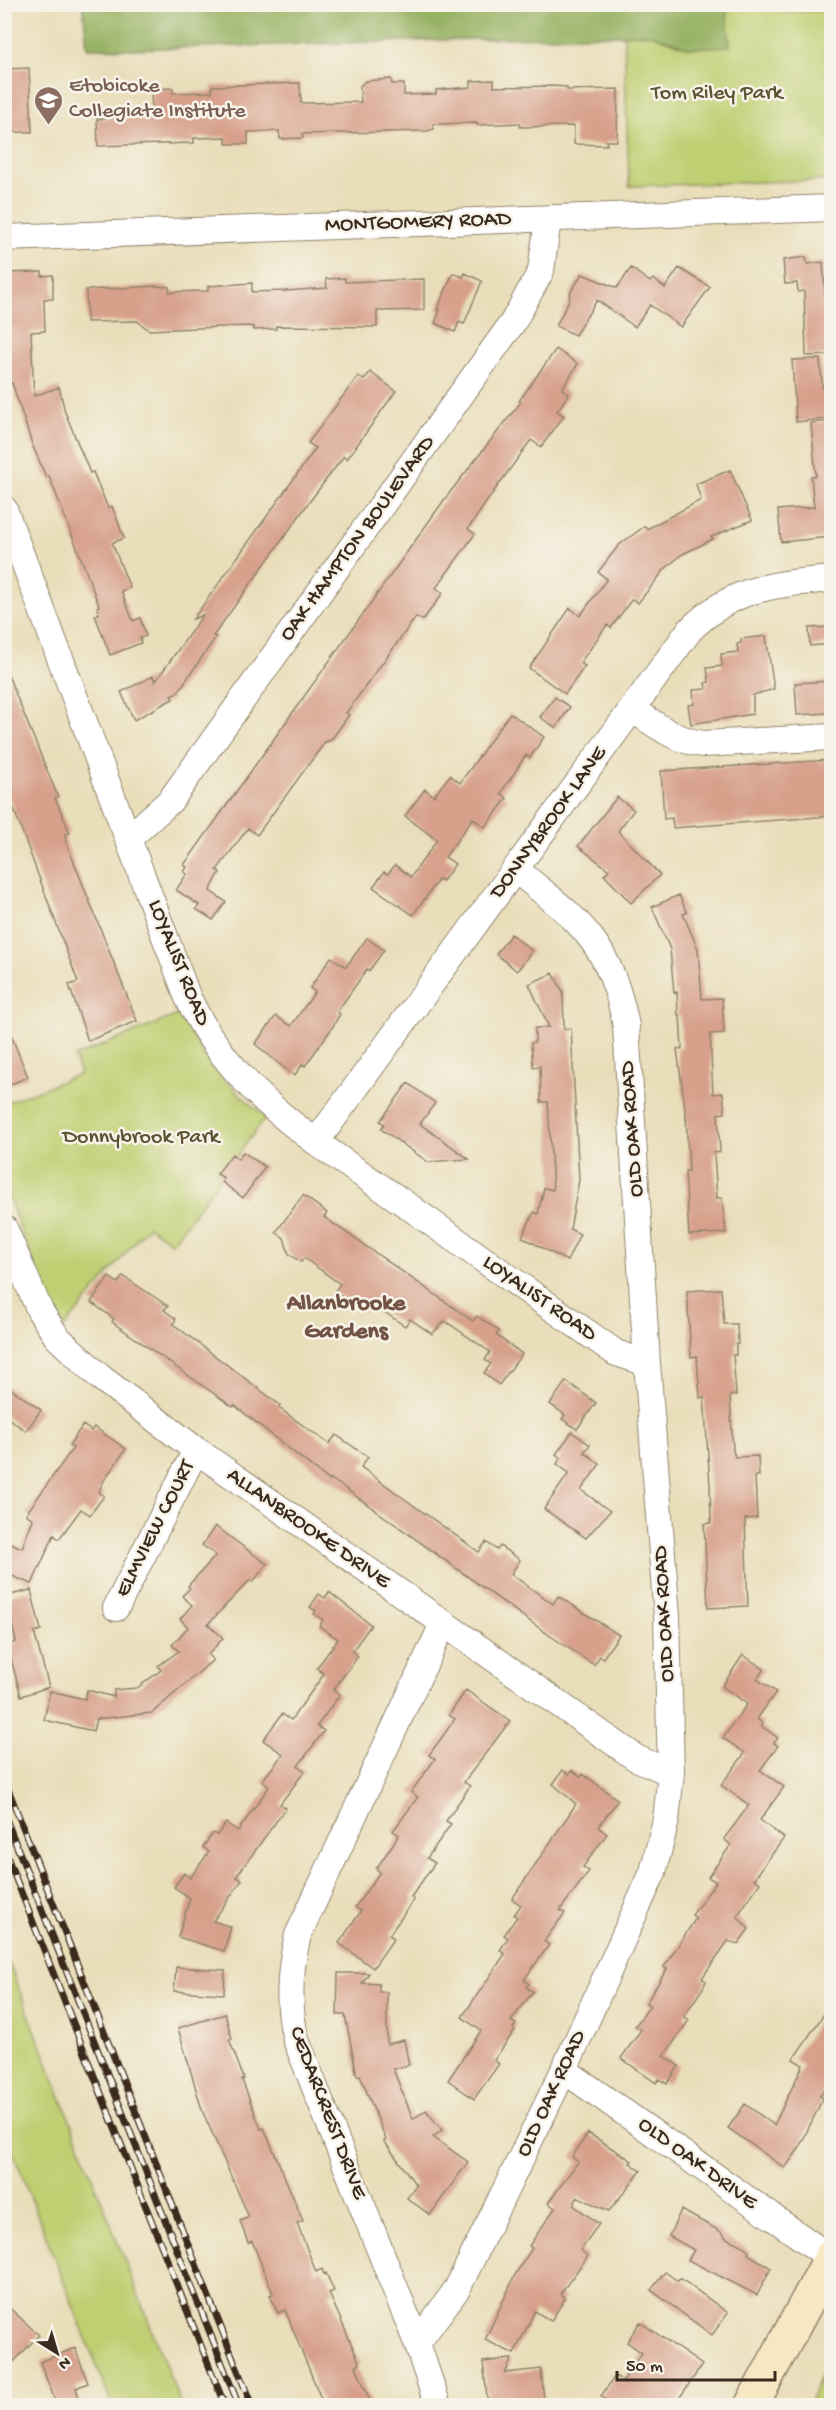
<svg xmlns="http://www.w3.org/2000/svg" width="836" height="2410" viewBox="0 0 836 2410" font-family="'Gochi Hand',sans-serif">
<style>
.green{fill:#bfcf72;stroke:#7d7c48;stroke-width:1.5}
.forest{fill:#97b264;stroke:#696e41;stroke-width:1.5}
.building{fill:#d7a08b}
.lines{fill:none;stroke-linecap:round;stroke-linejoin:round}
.street-casing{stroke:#92846c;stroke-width:28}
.secondary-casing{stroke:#92846c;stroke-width:36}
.street{stroke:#fff;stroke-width:26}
.secondary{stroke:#f8e7c3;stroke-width:33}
.rail-casing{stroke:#3b2a1e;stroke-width:7}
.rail{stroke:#f7f3e8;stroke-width:4.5;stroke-dasharray:14;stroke-linecap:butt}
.labels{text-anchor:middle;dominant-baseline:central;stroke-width:5;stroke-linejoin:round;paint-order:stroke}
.education-label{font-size:22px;fill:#785e54;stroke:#f7f3e8;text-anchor:start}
.park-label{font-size:22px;fill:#5c5333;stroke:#f7f3e8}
.street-label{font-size:22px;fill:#3b2a1e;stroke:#f7f3e8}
.neighbourhood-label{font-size:24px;font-weight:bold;fill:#725344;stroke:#f7f3e8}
</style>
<rect width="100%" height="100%" fill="#f7f3e8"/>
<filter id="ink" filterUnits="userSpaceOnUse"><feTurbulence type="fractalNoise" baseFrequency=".0167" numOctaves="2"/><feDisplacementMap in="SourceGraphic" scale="12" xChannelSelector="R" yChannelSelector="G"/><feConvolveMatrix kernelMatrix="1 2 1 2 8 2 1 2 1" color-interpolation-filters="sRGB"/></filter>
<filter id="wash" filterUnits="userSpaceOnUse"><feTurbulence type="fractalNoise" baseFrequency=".008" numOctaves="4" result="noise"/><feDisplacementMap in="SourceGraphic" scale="24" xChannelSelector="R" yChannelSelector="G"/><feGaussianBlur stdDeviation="1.35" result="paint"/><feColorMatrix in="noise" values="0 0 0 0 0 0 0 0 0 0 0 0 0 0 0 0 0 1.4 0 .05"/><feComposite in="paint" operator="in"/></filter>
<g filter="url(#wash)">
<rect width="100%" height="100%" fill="#e9deba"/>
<path class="green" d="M779 4 780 12 831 10V180L629 186 623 8 517 5Z
M180 1014C200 1056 229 1088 266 1117L172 1243 148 1226 64 1328 44 1292 5 1188V1103L80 1074 74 1057Z
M4 1953H5L181 2405H112L5 2132Z
M831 2351V2405H808L809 2402Z"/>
<path class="forest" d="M83 5H726L730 46 688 48 651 34 132 49 87 48Z"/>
<g id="blocks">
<path class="building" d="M29 68 32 132H4V69Z
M391 79 392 84H404V95L436 94V90L471 87V81L494 80V87L553 86 567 87V90L618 89 617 141H606L607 145 574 144V126L520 127V123L477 125V123L433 124 434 129 427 131 302 134 303 138 280 139 279 131 248 132V144H226V137L194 138V143L98 146 97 119 152 116 151 89 173 88V93L212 92V86L300 83 301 103 361 102 360 86 365 81Z
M806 257 807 264 823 262 829 355 806 356 804 291 798 292 797 283 785 284 783 260Z
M631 268 650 282 653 279 665 288 679 268 710 287 681 327 650 305 635 327 597 300 575 335 556 326 569 300 570 293 582 274 617 288Z
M42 272V276L53 275V299H44L45 331 31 332 34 396 59 387 65 412 90 473 93 472 108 508 112 506 124 538 112 543 130 588 121 591 133 621 140 618 146 636 140 638 141 643 110 655 95 615 99 614 97 607 99 606 84 566 49 476 46 477 32 444 12 383H7L4 273Z
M453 273 463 277 465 273 482 281 464 324 459 322 455 332 435 323 440 310H437Z
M345 278V282L424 279V310L377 311V327L276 326V329L254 330V327L247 326 149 330 137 321 87 322 86 290 157 286 169 287V292L208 291V286L252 283V292L285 291 327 288 326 279Z
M556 349 578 364 562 389 569 394 557 411 564 416 541 447 531 440 492 494 468 529 475 534 436 588 443 593 423 620 416 617 346 713 349 715 331 740 325 742 257 835 248 828 217 870 220 872 210 891 226 902 213 920 196 909 199 905 176 890 187 874 184 872 187 867 184 865 447 496 521 402 519 401Z
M820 359 825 419 796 422 792 360Z
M370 372 396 391 347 459 344 456 310 501 213 636 216 637 178 692 171 695 173 699 134 720 121 692 153 676 155 682 203 615 193 619 316 448 308 443 358 376 364 380Z
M831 421V537L781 542 778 510 814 507 811 476H816L811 423Z
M730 470 752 520 711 537 713 539 681 555 665 569 638 603 632 599 611 628 607 625 580 663 585 666 565 694 529 668 570 608 580 616 607 579 598 572 619 545 645 526 647 529 701 500 696 484Z
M831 627V644L810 646 809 628Z
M766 636 774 689 753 695V714L691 724 688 705 694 704 693 690 706 689 705 683 709 682 707 668 722 666 721 654 738 652 737 644 741 643V639Z
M5 668 58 797 55 798 70 833 65 834 66 842 137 1021 88 1041 69 985 78 982 4 783Z
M831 681V710H828V713L797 715 795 683Z
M555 697 570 707 556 728 540 717Z
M510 713 544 737 530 758 526 755 501 793 507 798 485 827 473 818 445 857 455 864 443 881 439 879 413 915 373 887 384 872 388 874 395 865 411 877 437 840 405 816 425 789 434 796 450 775 460 783Z
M830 760 831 816 673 828 672 818 664 819 661 771Z
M617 797 634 810 618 831 660 875 631 903 604 875 609 870 578 846Z
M679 895 687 913 683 914 698 949 702 999 722 998 724 1033 710 1034 713 1094 723 1093 725 1113 718 1114 720 1152 714 1153 717 1198H722L726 1233 689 1235 685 1171H689L686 1116 677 1049H682L680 1015H678L677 992 674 993 670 949 652 907Z
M511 934 532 951 517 971 496 954Z
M367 938 384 950 369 971 367 969 337 1012 340 1014 332 1028 305 1066 303 1064 294 1076 255 1044 276 1016 291 1026 315 992 310 988 331 957 346 967Z
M553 973 563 992 564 1029 571 1028 579 1180 570 1229 580 1234 567 1261 522 1237 534 1212 538 1214 544 1188 553 1190 548 1102H541L540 1066 533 1067 531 1043 535 1042V1028L549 1027 529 984Z
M5 1020 28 1077 4 1087V1021Z
M408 1083 435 1103 420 1124 469 1159 428 1162 381 1129 384 1124 380 1121Z
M243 1152 265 1167 243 1198 222 1182 224 1178 217 1174 232 1154 238 1159Z
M303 1195 327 1213 324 1217 473 1321 477 1316 499 1331 496 1335 522 1354 499 1385 484 1373 491 1364 485 1360 490 1352 445 1321 432 1334 410 1319 405 1326 371 1303 365 1312 334 1292 340 1284 304 1258 301 1262 289 1254 284 1238 276 1232Z
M123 1276 168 1306 164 1310 176 1319 173 1324 280 1405 279 1408 329 1444 336 1435 368 1457 361 1467 413 1505 479 1552 486 1542 497 1550 500 1546 520 1560 511 1574 553 1604 558 1596 619 1635 603 1658 600 1656 594 1665 549 1635 346 1489 331 1479 330 1481 234 1405 233 1407 112 1322 114 1319 91 1302 109 1277 118 1283Z
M721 1289 724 1324H737L738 1344H736V1355H733L736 1395 730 1396 733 1450 735 1457 758 1456 759 1476H755L757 1518 745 1519 748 1606 708 1608 704 1524 711 1523 710 1485 704 1397 700 1398 697 1356 691 1357 687 1291Z
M566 1381 596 1403 577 1429 562 1419 565 1415 550 1404Z
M4 1384 41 1410 26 1431 4 1415Z
M83 1425 91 1431 94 1427 126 1449 104 1480 99 1492 104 1496 90 1515 81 1509 59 1539 54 1535 32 1584 4 1573V1540L22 1548 33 1519 26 1514 73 1448 69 1445Z
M572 1432 590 1445 584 1452 600 1464 581 1490 610 1511 586 1538 544 1509 569 1473 557 1464 561 1458 556 1454Z
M215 1526 267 1564 253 1582 250 1580 208 1624 223 1638 208 1655 213 1660 152 1713 96 1719 93 1731 44 1720 50 1691 85 1699 87 1690 114 1697V1690L137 1688 161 1670 158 1666 179 1651 172 1645 188 1627 180 1619 192 1605 182 1596 190 1588 188 1586 216 1555 202 1545Z
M31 1590 41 1630 34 1632 49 1687 21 1696 7 1644 16 1642 6 1596Z
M329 1592 371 1625 352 1651 358 1656 333 1690 340 1694 317 1726 324 1731 298 1766 305 1771 280 1804 286 1808 236 1877 242 1880 213 1921 231 1927 224 1951 178 1937 190 1898 174 1887 184 1873 190 1878 209 1852 203 1847 213 1833 217 1835 226 1823 238 1831 269 1787 262 1781 283 1754 263 1740 282 1714 291 1720 324 1674 317 1668 338 1639 319 1626 323 1620 314 1614 316 1611 310 1607 319 1594 325 1598Z
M743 1655 764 1669 757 1679 776 1692 757 1719 763 1724 761 1726 778 1738 774 1743 778 1746 760 1770 784 1787 760 1820 784 1838 754 1879 760 1883 737 1916 749 1929 738 1944 728 1941 702 1978 706 1981 703 1988 684 2016 689 2020 664 2056 679 2066 667 2084 659 2079 656 2083 621 2058 641 2030 635 2026 650 2006 646 2003 667 1969 664 1967 696 1918 692 1915 716 1882 708 1877 731 1845 724 1839 749 1805 721 1785 745 1753 723 1738 747 1704 722 1686Z
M466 1690 510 1721 464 1782 470 1786 446 1821 451 1824 427 1858 435 1863 411 1897 414 1900 389 1935 394 1938 373 1968 339 1943 361 1911 355 1907 380 1872 376 1869 399 1835 393 1831 418 1797 411 1792 435 1759 429 1755 455 1719 449 1715Z
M563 1770 569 1774 572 1770 581 1777 583 1774 618 1800 598 1827 607 1834 583 1867 589 1871 560 1910 565 1913 544 1941 549 1945 524 1980 529 1984 526 1987 533 1992 511 2021 516 2024 513 2028 515 2030 494 2060 499 2064 474 2099 448 2080 481 2031 462 2017 505 1954 500 1950 508 1938 504 1935 517 1917 514 1915 521 1905 512 1899 576 1804 553 1784Z
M176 1967 225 1970 224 1994 174 1991Z
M338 1973H369L362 1983 379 1984V1992H387V2044L404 2040 409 2065 393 2069 413 2119 426 2110 442 2130 433 2137 468 2162 430 2215 407 2198 416 2185 384 2141 386 2140 360 2075 357 2076 345 2015H337Z
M831 2004V2080L820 2096 823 2098 798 2150 785 2168 728 2128 745 2104 774 2125 803 2065 793 2059Z
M225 2014 232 2039H229L244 2079 242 2080 261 2129 264 2128 303 2221 297 2223 316 2272 322 2269 324 2274 326 2273 334 2291 329 2293 360 2364 356 2366 372 2406H324L285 2310 278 2313 270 2295 273 2294 252 2241 248 2243 240 2221 249 2217 202 2110 178 2028Z
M588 2133 632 2161 630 2163 641 2171 609 2211 578 2197 573 2205 599 2224 580 2250 588 2256 560 2294 565 2298 551 2321 535 2311 514 2354 485 2340 516 2273 532 2248 529 2246 555 2208 548 2203 578 2162 572 2157Z
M681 2210 720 2231 726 2238 743 2246 749 2251 748 2254 771 2268 757 2295 688 2260 694 2250 669 2236Z
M665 2272 678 2281 680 2278 728 2313 712 2335 651 2290Z
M4 2303 39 2335 4 2372Z
M640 2322 702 2365 674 2406H615L601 2396 615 2376 623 2381 642 2353 627 2342Z
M75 2348 88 2383 76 2388 81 2406H57L40 2362Z
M512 2359 505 2373 541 2369 544 2400 488 2406 483 2362Z"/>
</g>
</g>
<g filter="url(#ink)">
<use href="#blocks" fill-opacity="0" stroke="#92846c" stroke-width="1.5"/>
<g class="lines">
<defs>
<path id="street" d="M4 238 832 208
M4 509 188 998C236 1099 323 1146 411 1208 479 1257 548 1305 616 1353L647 1363
M632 709C656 725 674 740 703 744L832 737
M130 837 170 801 513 322 541 271 548 219
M316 1142 689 631C732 587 774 584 832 579
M4 1228 40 1311 57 1337 100 1377 196 1450 636 1758 671 1773
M116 1608 196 1450
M564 2070 832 2259
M417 2343 457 2289 564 2070 653 1872 666 1820 671 1773 667 1617 647 1363 626 1026C610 941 579 921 515 869
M438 2406 417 2343 296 2040C287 2004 289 1971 298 1935L443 1624"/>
<path id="secondary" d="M751 2406 832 2255"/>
</defs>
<use href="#street" class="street-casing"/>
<use href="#secondary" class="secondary-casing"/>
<use href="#street" class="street"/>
<use href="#secondary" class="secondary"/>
<defs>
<path id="rail" d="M4 1779 252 2406
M4 1814 239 2406
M4 1849 225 2406"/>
</defs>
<use href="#rail" class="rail-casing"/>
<use href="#rail" class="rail"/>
</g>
</g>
<defs>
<symbol id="school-pin" viewBox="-11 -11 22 30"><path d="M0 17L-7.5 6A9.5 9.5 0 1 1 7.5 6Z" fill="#8d6e63" stroke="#f7f3e8"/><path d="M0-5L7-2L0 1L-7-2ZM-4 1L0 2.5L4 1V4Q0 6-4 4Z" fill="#fff"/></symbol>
</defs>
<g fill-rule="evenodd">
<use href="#school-pin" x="32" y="84" width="33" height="45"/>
</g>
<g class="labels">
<g class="education-label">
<text x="69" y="87">Etobicoke<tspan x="69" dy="25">Collegiate Institute</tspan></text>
</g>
<g class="park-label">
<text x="717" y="94">Tom Riley Park</text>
<text x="141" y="1138">Donnybrook Park</text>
</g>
<g class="street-label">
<text transform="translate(418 223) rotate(-2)">MONTGOMERY ROAD</text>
<text transform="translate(358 539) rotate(-54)">OAK HAMPTON BOULEVARD</text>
<text transform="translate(549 823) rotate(-54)">DONNYBROOK LANE</text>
<text transform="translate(178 963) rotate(68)">LOYALIST ROAD</text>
<text transform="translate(633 1129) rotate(-94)">OLD OAK ROAD</text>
<text transform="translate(539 1299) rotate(35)">LOYALIST ROAD</text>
<text transform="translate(156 1529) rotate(-63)">ELMVIEW COURT</text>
<text transform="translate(308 1529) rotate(35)">ALLANBROOKE DRIVE</text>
<text transform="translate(665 1614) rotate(-93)">OLD OAK ROAD</text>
<text transform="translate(552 2094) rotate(-65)">OLD OAK ROAD</text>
<text transform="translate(327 2113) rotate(69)">CEDARCREST DRIVE</text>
<text transform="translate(697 2164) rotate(36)">OLD OAK DRIVE</text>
</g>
<g class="neighbourhood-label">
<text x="346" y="1304">Allanbrooke<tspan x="346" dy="28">Gardens</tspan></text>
</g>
</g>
<rect width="836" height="2410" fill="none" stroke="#f7f3e8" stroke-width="24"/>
<g transform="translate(57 2353) rotate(143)" stroke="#f7f3e8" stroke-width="4.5" paint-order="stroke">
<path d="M0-4.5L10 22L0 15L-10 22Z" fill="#3b2a1e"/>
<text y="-9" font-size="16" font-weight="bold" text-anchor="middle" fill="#3b2a1e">N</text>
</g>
<path d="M617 2371v9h158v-9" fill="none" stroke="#3b2a1e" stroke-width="3"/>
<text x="626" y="2371" font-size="18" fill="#3b2a1e" stroke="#f7f3e8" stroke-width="4.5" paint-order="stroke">50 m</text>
</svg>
